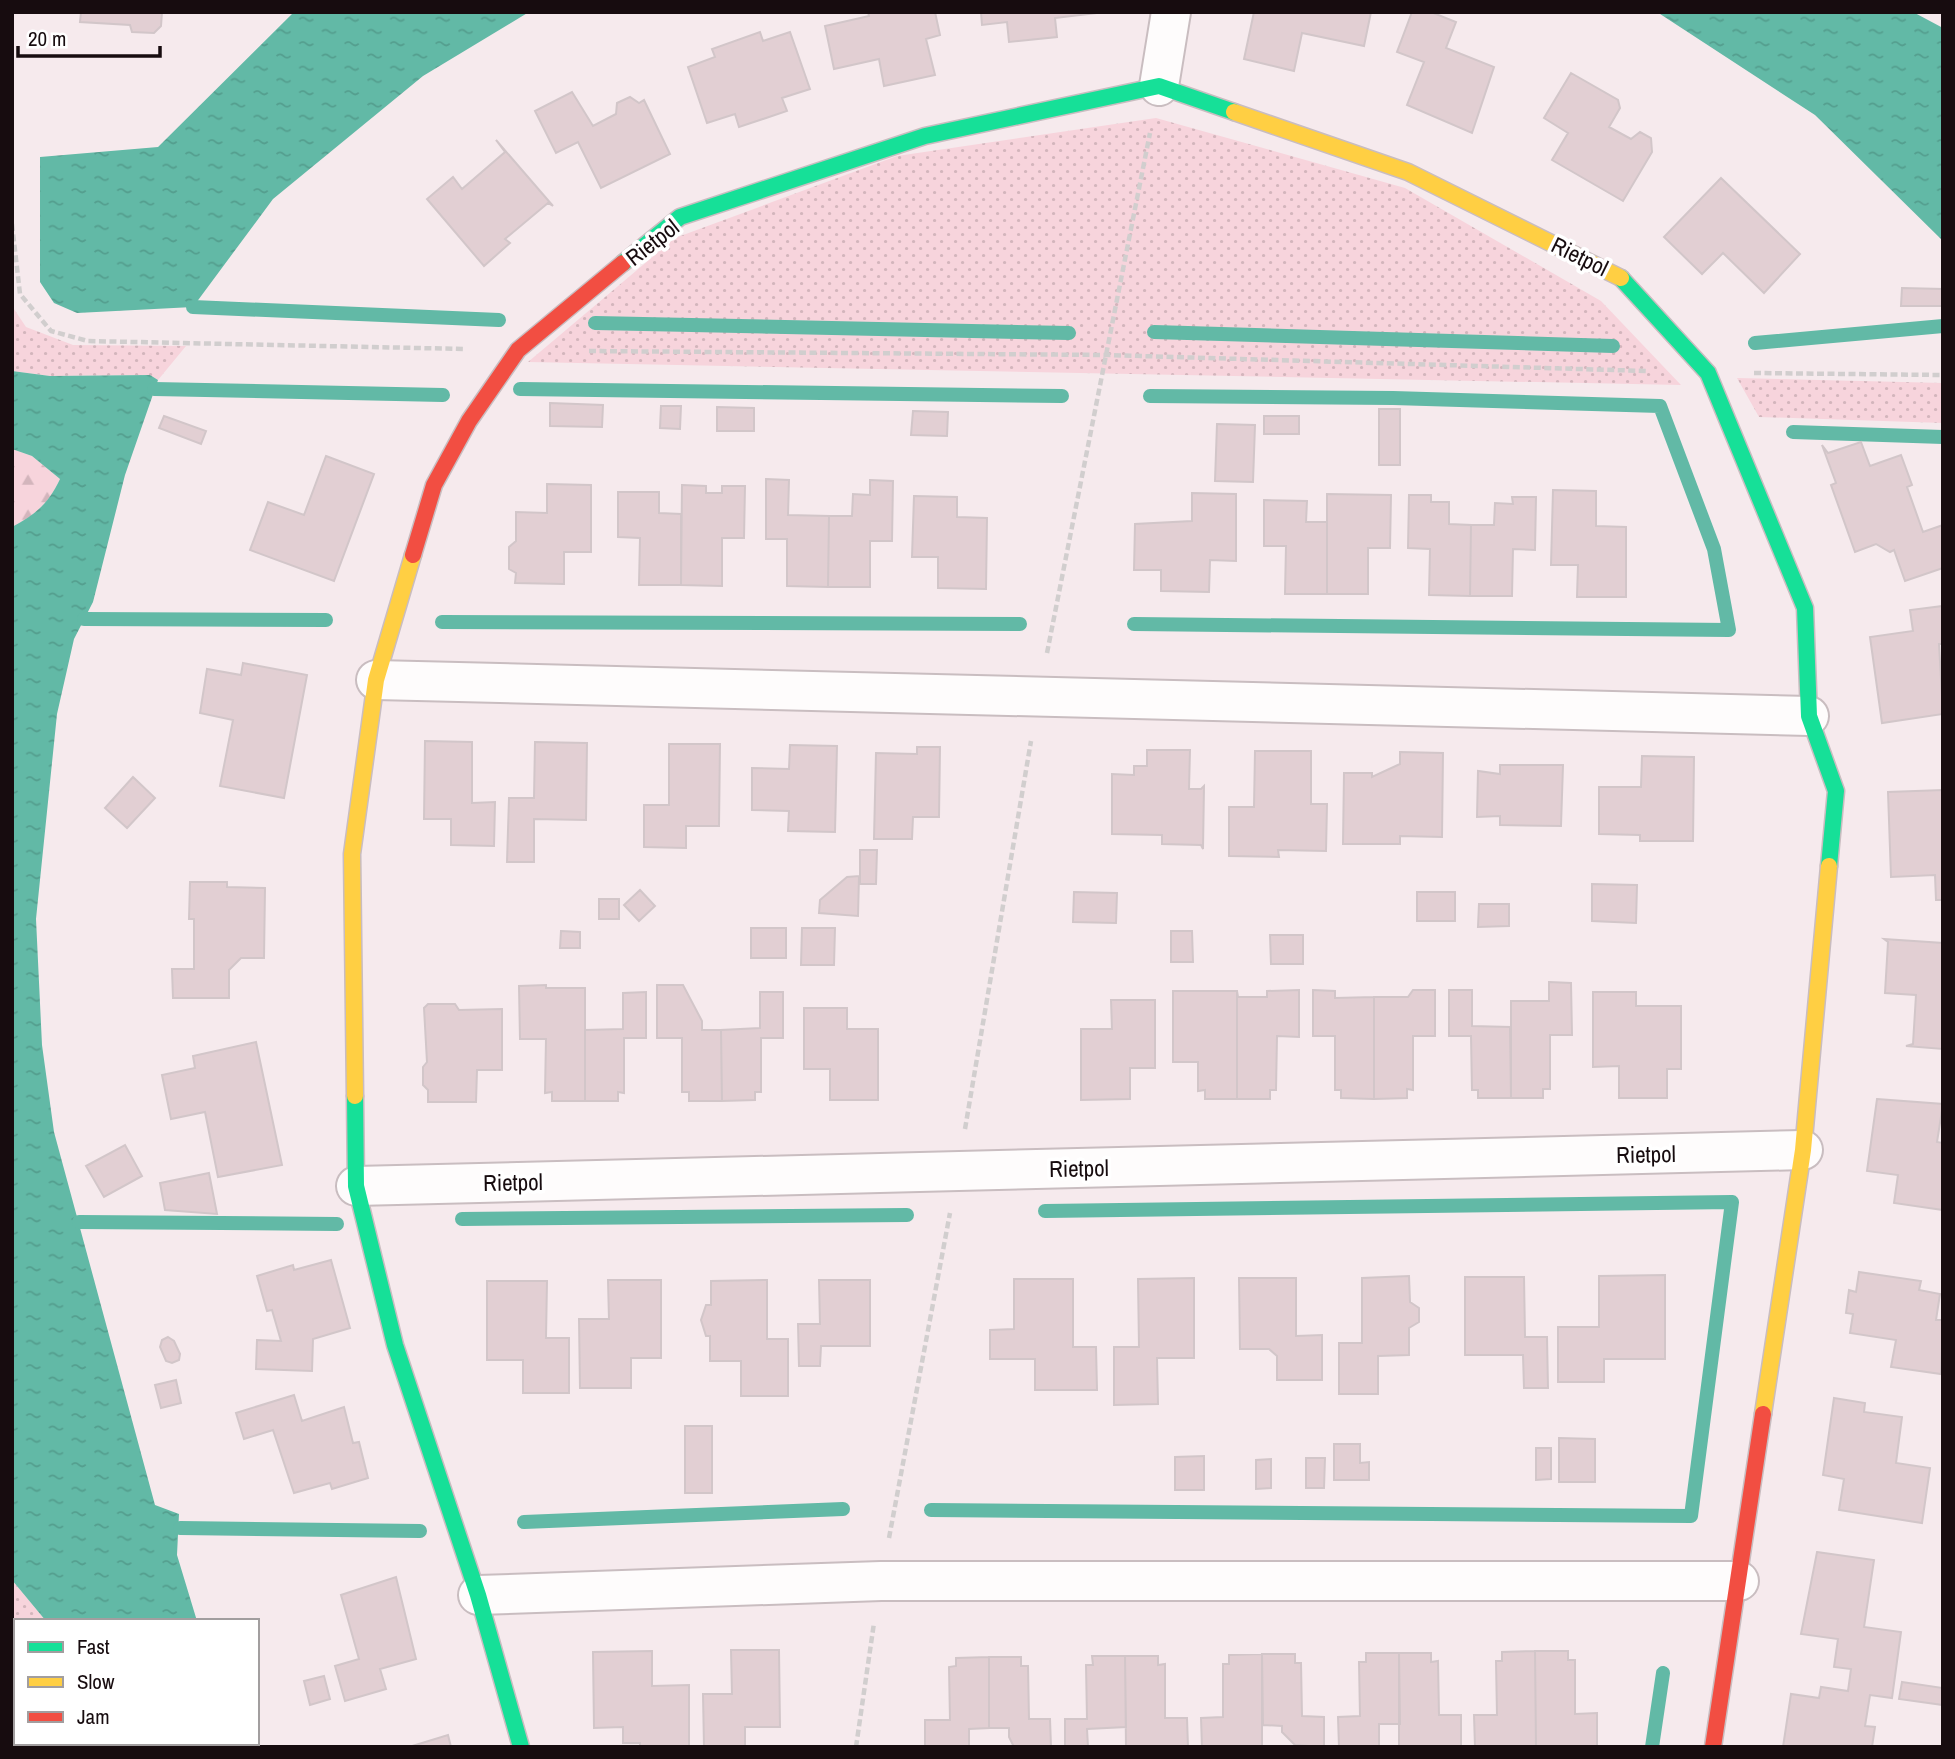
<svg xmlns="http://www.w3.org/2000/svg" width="1955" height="1759" viewBox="0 0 1955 1759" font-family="'Archivo Narrow',sans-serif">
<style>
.grass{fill:url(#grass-dots)}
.forest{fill:url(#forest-firs)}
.water{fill:url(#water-ripples)}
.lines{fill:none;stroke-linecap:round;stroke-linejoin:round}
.stream{stroke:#62b9a6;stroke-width:14}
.building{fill:#e2cfd3;stroke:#d2c6c9;stroke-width:2}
.street-casing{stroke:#c9bdc0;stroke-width:42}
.fast-casing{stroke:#c9bdc0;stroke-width:19}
.slow-casing{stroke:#c9bdc0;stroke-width:19}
.jam-casing{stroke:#c9bdc0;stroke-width:19}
.path{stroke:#d1cece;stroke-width:4.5;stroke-dasharray:7 3.5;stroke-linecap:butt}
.street{stroke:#fefcfc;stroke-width:38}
.fast{stroke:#16e098;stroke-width:16}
.slow{stroke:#ffcf43;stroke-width:16}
.jam{stroke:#f24e42;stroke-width:16}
.labels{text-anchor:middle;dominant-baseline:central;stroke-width:7;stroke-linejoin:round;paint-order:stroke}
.street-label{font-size:23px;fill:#170c0f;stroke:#fff}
</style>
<defs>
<pattern id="grass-dots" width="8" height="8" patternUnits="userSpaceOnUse" patternTransform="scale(1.75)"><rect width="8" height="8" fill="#f7d4dc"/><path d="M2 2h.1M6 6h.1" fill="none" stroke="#d3b5bc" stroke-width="1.8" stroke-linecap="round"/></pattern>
<pattern id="forest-firs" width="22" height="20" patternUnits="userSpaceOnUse" patternTransform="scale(1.75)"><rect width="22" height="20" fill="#f7d4dc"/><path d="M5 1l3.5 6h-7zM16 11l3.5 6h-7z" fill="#d3b5bc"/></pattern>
<pattern id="water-ripples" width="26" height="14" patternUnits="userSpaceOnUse" patternTransform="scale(1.75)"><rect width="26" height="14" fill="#62b9a6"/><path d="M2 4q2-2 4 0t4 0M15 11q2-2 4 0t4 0" fill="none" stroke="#549e8e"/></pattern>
</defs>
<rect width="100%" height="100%" fill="#f6eaed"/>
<path class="grass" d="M1156 118 1405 188 1601 301 1681 385 528 362 675 238 897 156Z
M12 306 26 327 73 345 186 346 158 380 150 375 50 376 12 371Z
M1737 378 1943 383V423L1759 417Z
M12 1580 46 1621H16V1743H75V1747H12Z"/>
<path class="forest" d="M12 449 32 456 60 479C49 503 36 515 12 527Z"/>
<path class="water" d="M294 12H529L423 76 273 199 193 307 77 313 54 303 40 282V157L158 147Z
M1657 12H1913L1943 28V241L1815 115Z
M12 371 50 376 150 375 158 380 125 475 93 602 74 639 57 714 36 919 42 1045 54 1132 155 1505 179 1514 177 1555 197 1621H46L12 1580V527C35 515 49 503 60 479L32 456 12 449Z
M75 1743H233L234 1747H76Z"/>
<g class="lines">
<path class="stream" d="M193 307 499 320
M595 323 1069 333
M1154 332 1613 346
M1755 343 1943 326
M154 389 443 395
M520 389 1062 396
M1793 432 1943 437
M84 619 326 620
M442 622 1020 624
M1134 624 1729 630 1714 549 1660 406 1393 398 1150 396
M462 1219 907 1215
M79 1222 337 1224
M931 1510 1691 1516 1732 1202 1045 1211
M524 1522 843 1509
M180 1528 420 1531
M1652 1747 1663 1673"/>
</g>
<path class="building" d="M81 12H162L161 26 154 33 132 32 130 25 80 22Z
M868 12H935L940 35 926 39 935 75 884 86 879 59 834 69 825 26 869 16Z
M981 12H1096V13L1055 18 1057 37 1009 42 1007 22 982 25Z
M1254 12H1371L1364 46 1302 33 1294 71 1244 59Z
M1412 12H1431L1456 22 1446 48 1494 67 1472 133 1407 105 1424 62 1397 52Z
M760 32 763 41 790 32 810 89 782 98 787 111 739 127 735 114 707 123 688 67 715 57 712 49Z
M1571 73 1618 100 1620 108 1609 127 1631 139 1640 132 1651 138 1652 152 1623 201 1552 160 1568 133 1544 118Z
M572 92 593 126 616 114 617 103 630 97 639 103 644 100 670 154 601 188 578 142 556 153 535 111Z
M496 140 553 206 548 203 505 239 510 243 484 266 427 199 453 177 462 189 505 152Z
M1721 178 1800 254 1764 293 1723 253 1702 274 1664 237Z
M1902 288 1943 289V306H1901Z
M550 403 603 405 602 427 550 426Z
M661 406H681L680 429 660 428Z
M717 407 754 408V431H717Z
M1379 409H1400V465H1379Z
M913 411 948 412 947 436 911 435Z
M164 416 206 431 201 444 159 428Z
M1264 416H1299V434H1264Z
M1217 424 1255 425 1253 482 1215 481Z
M1861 442 1870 466 1901 455 1912 485 1907 487 1923 532 1943 525V568L1905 581 1894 550 1890 552 1876 544 1855 552 1831 485 1836 483 1822 445 1828 453Z
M326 456 374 474 334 581 250 550 268 502 304 515Z
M766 479 789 480 788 515 829 516 828 587 787 586V539H766Z
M870 480 893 481 892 541H870V587H828L829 516H852L853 494 870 495Z
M547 484 591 485V552H564V584L515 583 516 573 509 569V547L516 541V512L547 513Z
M682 485 706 486V493H722V486H745L744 538H722V586L681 585Z
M1553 490 1596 491V526L1626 527V597H1577L1578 565H1551Z
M618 492H659V513L681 514V585H639L640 538 618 537Z
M1192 493 1236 494V561L1210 560 1209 592 1161 591V570H1134L1135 524 1192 521Z
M1327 494 1391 495 1390 548H1368V594H1327Z
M1409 495H1431V502H1449V524L1471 525 1470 596 1429 595 1430 549 1408 548Z
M914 496 957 497V517L987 518 986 589 938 588V557H912Z
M1512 497H1536L1535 550 1513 549 1512 596H1470L1471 525H1494L1495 503 1513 504Z
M1264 500 1307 501 1306 522H1327V594H1285L1286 546H1264Z
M1943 606V644H1939L1943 714 1882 723 1870 637 1913 631 1910 610Z
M243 663 307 675 284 798 220 786 233 720 200 713 207 669 241 675Z
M425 741 472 742V803L495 802 494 846 451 845V819H424Z
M535 742 587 743 586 820 534 819V862H507L509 798H534Z
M669 744H720L719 826H686V848L644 847V805H669Z
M790 745 837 746 835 832 788 831 789 811 752 810V768L789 769Z
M917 747H940L939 817H913L912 839H874L876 753 917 754Z
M1147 750H1190L1189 789H1201L1204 786 1203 849 1201 845 1162 844V835L1112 834V774L1134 775V766H1147Z
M1255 751H1311V804H1327L1326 851 1278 850 1279 857 1229 856V807H1254Z
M1400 752 1443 753 1442 837 1400 836V844H1343L1344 773H1372V777L1400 764Z
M1642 756 1694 757 1693 841H1640V835L1599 834V787H1641Z
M1500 765H1563L1561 826 1500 825V816L1477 817 1478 771 1500 774Z
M133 777 155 798 127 828 105 808Z
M1943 790V900H1936L1935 875 1891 877 1888 792Z
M860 850H877L876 884H860Z
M859 876 858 916 819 913 820 900 847 877Z
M190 882H227V887L265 888 264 958H241L229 970V998H173L172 969H194V919H189Z
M1592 884 1637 885 1636 923 1592 921Z
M640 890 655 906 639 921 624 905Z
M1074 892 1117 893 1116 923 1073 922Z
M1417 892H1455V921H1417Z
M599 899H619V919H599Z
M1479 904H1509V926L1478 927Z
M751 928H786V958H751Z
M802 928H835L834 965H801Z
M561 931 580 932V948H560Z
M1171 931H1192L1193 962H1171Z
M1270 935H1303V964H1271Z
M1884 939 1943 943V1049L1906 1046 1913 1044 1916 995 1885 993 1888 942Z
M1549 982 1571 983 1572 1035H1550V1089H1543V1098H1511V1001H1549Z
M546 985V988H585V1101H552V1092L545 1093 546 1039H520L519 986Z
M657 985H683L702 1021V1030H721L722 1101H689V1092H682V1038H657Z
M1299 990V1037L1277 1036 1276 1090H1270V1099H1237V991L1238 997H1267V991Z
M1313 990 1335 991V998L1374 997V1099L1341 1098V1090H1335V1036H1313Z
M1413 990H1435V1036H1413V1090L1407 1089V1098L1374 1099V997H1408Z
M1449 990H1472V1026L1510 1027 1511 1098H1478V1090H1472L1471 1036H1449Z
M1173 991H1237V1099H1205V1090L1198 1091V1062H1173Z
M646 992V1038H624V1093L618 1092V1101H585V1030L623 1029V993Z
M760 992H783V1038H761V1092H755V1100L722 1101 721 1030 760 1028Z
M1593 992H1636V1006H1681V1069H1667V1098H1619V1066L1593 1067Z
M1111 1000H1155V1068H1130V1099L1081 1100V1029H1112Z
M428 1004H455L459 1010 502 1009V1070H477L476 1102H428V1090L423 1085V1067L427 1062 424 1008Z
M804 1008H847V1029H878V1100H830V1069H804Z
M256 1042 282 1165 218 1177 205 1112 171 1119 162 1075 195 1068 193 1056Z
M1877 1099 1943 1104 1937 1142 1943 1143V1210L1894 1203 1898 1175 1867 1171Z
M125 1145 142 1176 104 1197 86 1166Z
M209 1173 217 1214 165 1210 160 1183Z
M331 1260 350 1328 313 1339 312 1371 256 1369 257 1340 281 1341 272 1310 267 1311 257 1276 293 1265 294 1270Z
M1859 1272 1921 1281 1919 1290 1940 1294 1936 1320H1943L1941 1374 1891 1367 1896 1340 1850 1333 1853 1314 1846 1313 1849 1290 1856 1292Z
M1665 1275V1359H1604V1382H1558V1327H1599V1276Z
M1409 1276 1410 1302 1419 1308V1322L1409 1328V1355L1378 1356V1394H1339V1343H1362V1278Z
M1465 1277H1524L1525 1337H1547L1548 1388H1524L1523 1355H1465Z
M1194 1278V1358H1157L1158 1404 1114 1405V1347H1139L1138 1279Z
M1239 1278H1296V1336L1322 1335V1380H1277V1356L1269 1349H1240Z
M1014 1279H1073V1347H1096L1097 1390H1035V1359H990V1330L1014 1329Z
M608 1280H661V1358H631V1388H580L579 1319H609Z
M767 1280V1339H788V1396H741V1361H710V1336H706L701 1320 706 1305H711V1281Z
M819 1280H870V1346H821L820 1366H799L798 1324H820Z
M487 1281H547L546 1338H569V1393H523V1360H487Z
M168 1337 174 1341 180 1354 179 1360 172 1363 166 1361 160 1347 162 1340Z
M176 1380 181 1403 161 1408 155 1385Z
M294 1395 302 1421 344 1407 353 1443 359 1442 368 1478 332 1489 330 1483 294 1493 273 1430 244 1439 236 1413Z
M1834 1398 1865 1403 1864 1412 1902 1417 1896 1463 1930 1468 1922 1523 1839 1510 1844 1479 1823 1475Z
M685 1426H712V1493H685Z
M1559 1438 1595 1439V1482H1559Z
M1334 1444H1360V1463L1369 1462V1480H1334Z
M1536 1448H1551V1479L1536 1480Z
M1204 1456V1490H1175V1457Z
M1306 1458H1325L1324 1488H1306Z
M1271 1459V1488L1256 1489V1460Z
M1817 1552 1874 1560 1864 1627 1901 1632 1892 1698 1870 1695 1865 1726 1875 1727 1872 1747H1783L1791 1694 1819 1698 1821 1687 1848 1691 1851 1669 1834 1667 1838 1639 1801 1634Z
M396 1577 416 1659 380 1669 386 1689 345 1701 335 1666 359 1659 341 1595Z
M731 1650H779L780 1727H745V1747H704L703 1694H732Z
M652 1651V1686L689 1685V1747H640V1743H623V1727L594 1728 593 1652Z
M1535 1651H1568V1660H1575V1714L1597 1713V1747H1536Z
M1535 1651 1536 1747H1475L1474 1715H1497L1496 1661H1502V1652Z
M1366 1653H1399L1400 1724H1379V1747H1339L1338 1717 1360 1716 1359 1662H1366Z
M1399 1653H1431V1662L1438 1661 1439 1715H1461V1747H1399Z
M1262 1654V1747H1202L1201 1718 1223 1717V1664H1229V1655Z
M1262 1654H1295V1663H1301L1302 1716 1324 1717V1747L1295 1745 1282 1732V1726L1263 1725Z
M1092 1656H1125L1126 1727 1087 1729 1088 1747H1065V1719H1087L1086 1665H1093Z
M1125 1656H1158V1665L1165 1664V1718H1187L1188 1747H1126Z
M989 1657H1021V1666H1028L1029 1719H1050L1051 1747H1014L1009 1737V1728H989Z
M989 1657V1728L969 1729V1747H925V1720H950L949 1667 956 1666V1658Z
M324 1676 330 1699 310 1705 304 1681Z
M1902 1682 1943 1688V1705L1899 1699Z
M448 1735 451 1747H409Z"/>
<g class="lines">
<defs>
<path id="street" d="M1159 86 1171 12
M376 680 1809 716
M356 1186 1803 1150
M478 1595 881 1581H1739"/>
<path id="fast" d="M623 263 680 217 925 136 1159 86 1234 112
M1621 278 1708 373 1805 608 1809 716 1836 791 1829 866
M355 1096 356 1186 395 1345 478 1595 521 1747"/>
<path id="slow" d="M1234 112 1408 172 1621 278
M355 1096 352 854 376 680 413 555
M1763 1414 1803 1150 1829 866"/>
<path id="jam" d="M413 555 434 485 469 421 518 350 623 263
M1713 1747 1763 1414"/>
</defs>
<use href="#street" class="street-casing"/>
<use href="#fast" class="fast-casing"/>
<use href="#slow" class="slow-casing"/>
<use href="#jam" class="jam-casing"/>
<path class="path" d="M12 224 20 294 51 331 88 341 465 349
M589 351 1107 355 1647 371
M1754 373 1943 375
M1047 653 1150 133
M965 1129 1031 741
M889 1538 950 1213
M12 1659 16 1665
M34 1747V1743
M856 1747 874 1623"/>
<use href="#street" class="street"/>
<use href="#fast" class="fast"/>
<use href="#slow" class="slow"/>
<use href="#jam" class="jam"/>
</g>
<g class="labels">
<g class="street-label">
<text transform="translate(652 242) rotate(-38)">Rietpol</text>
<text transform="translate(1580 256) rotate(26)">Rietpol</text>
<text transform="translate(1646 1154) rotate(-1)">Rietpol</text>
<text transform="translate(1079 1168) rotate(-1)">Rietpol</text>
<text transform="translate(513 1182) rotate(-1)">Rietpol</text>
</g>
</g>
<rect width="1955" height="1759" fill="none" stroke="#170c0f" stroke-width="28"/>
<rect x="14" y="1619" width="245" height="126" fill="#ffffff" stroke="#a29e9f" stroke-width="2"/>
<rect x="28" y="1642" width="35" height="10" fill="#16e098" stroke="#a29e9f" stroke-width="2"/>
<text x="77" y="1654" font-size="21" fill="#170c0f">Fast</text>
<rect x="28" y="1677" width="35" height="10" fill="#ffcf43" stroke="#a29e9f" stroke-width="2"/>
<text x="77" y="1689" font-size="21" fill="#170c0f">Slow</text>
<rect x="28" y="1712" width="35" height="10" fill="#f24e42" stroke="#a29e9f" stroke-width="2"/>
<text x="77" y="1724" font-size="21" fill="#170c0f">Jam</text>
<path d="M18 46v10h142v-10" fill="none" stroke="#170c0f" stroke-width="3.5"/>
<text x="28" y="46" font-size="21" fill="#170c0f" stroke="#ffffff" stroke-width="5" paint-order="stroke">20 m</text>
</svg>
